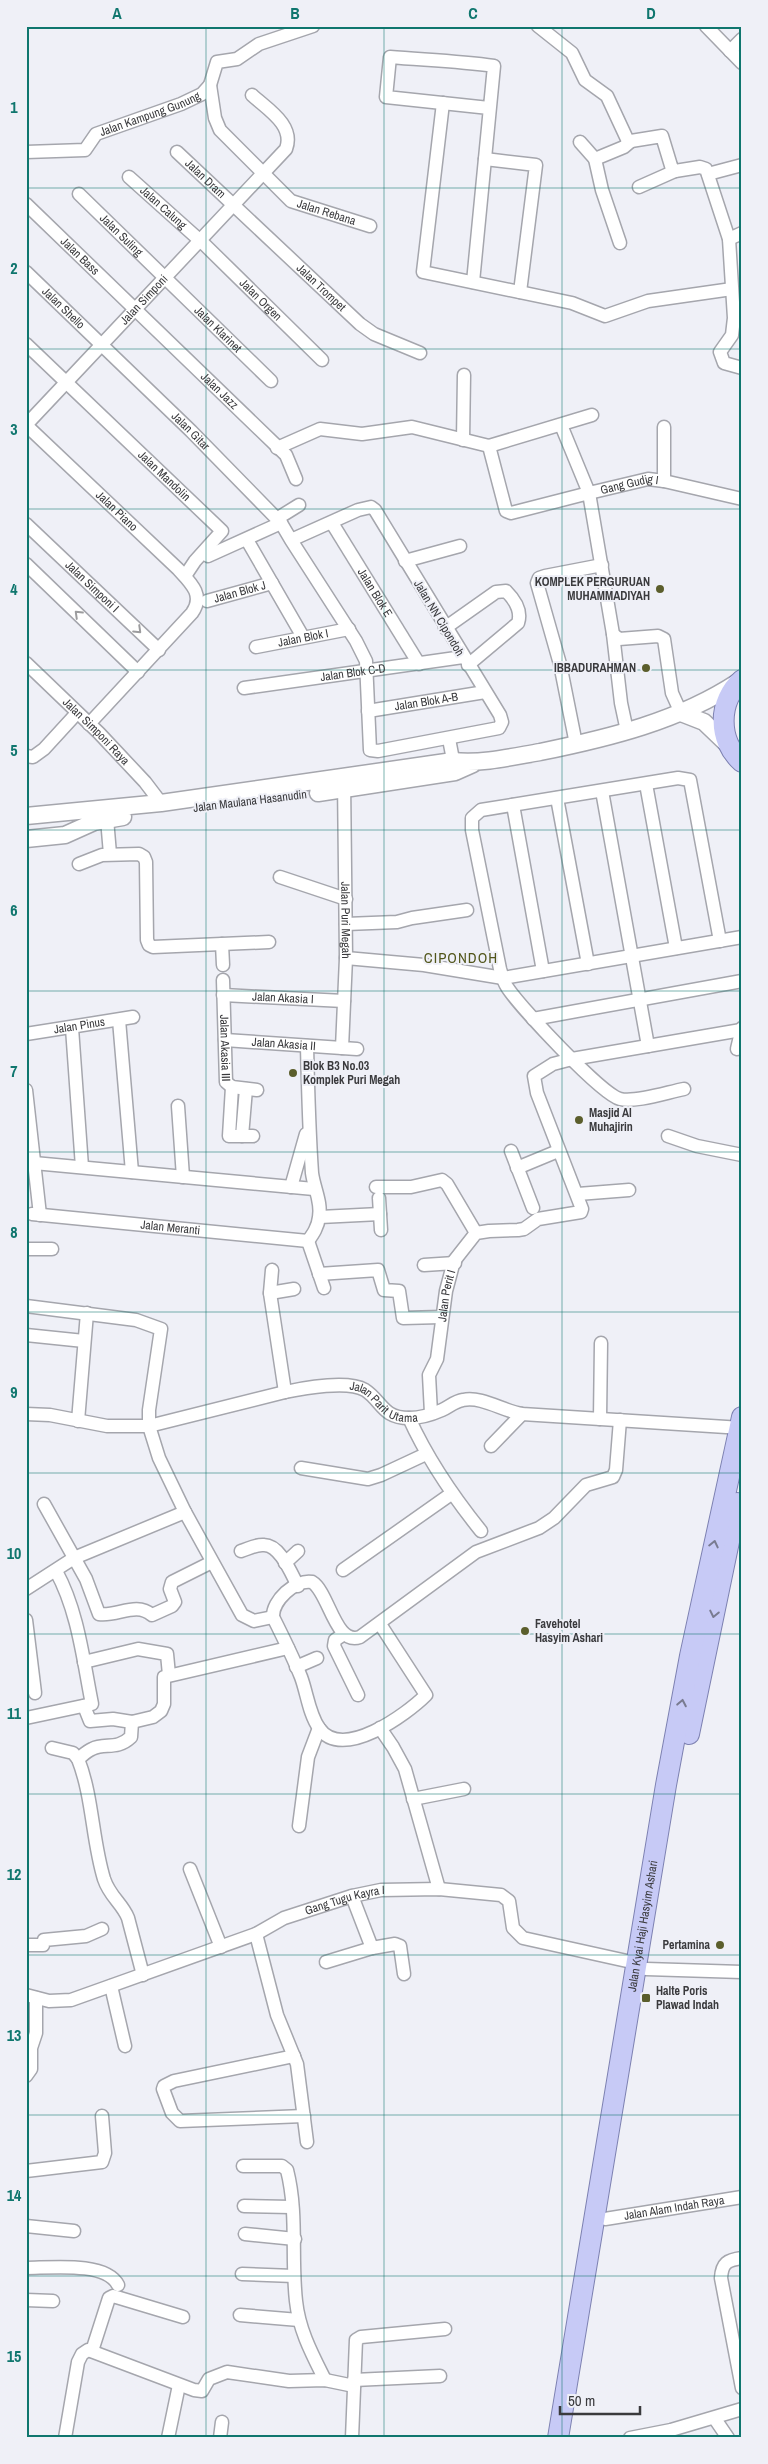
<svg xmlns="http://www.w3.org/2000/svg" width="768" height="2464" viewBox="0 0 768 2464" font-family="'Archivo Narrow',sans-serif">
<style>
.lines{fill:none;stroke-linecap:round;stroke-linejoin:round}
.minor-casing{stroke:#a5a6ad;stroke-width:15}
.tertiary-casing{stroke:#a5a6ad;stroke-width:19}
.primary-casing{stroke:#7d81b1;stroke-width:22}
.minor{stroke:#fff;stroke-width:12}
.tertiary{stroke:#fff;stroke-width:16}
.primary{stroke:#c7caf6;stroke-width:20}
.oneway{stroke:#9c9c9e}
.oneway2{stroke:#797b90}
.grid{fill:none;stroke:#0f766e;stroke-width:1;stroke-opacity:0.55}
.poi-dot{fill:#5b5e2c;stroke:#eff0f7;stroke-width:2}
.labels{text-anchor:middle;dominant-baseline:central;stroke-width:4;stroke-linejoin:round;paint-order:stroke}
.street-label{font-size:12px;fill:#3a3a3d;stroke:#eff0f7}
.poi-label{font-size:12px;font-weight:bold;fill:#3a3a3d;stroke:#eff0f7;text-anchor:start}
.quarter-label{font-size:15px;letter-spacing:1px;fill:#52561b;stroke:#eff0f7}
.neatline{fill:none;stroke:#0f766e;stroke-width:2}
.grid-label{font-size:16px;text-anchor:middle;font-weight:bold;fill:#0f766e}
</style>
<rect width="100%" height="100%" fill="#eff0f7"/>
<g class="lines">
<defs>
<g id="minor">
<path d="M538 26 572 53 585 80 607 96 627 139 631 141 662 136 672 169 675 171 700 167 706 169 729 239 734 318 732 335 720 352 724 363 742 368"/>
<path d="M706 26 742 63"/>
<path d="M730 51 742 39"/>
<path id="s1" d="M210 85 215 118 220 130 291 201 370 226"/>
<path d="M443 103 423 272 572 303 605 316 648 301 732 289"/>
<path d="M580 142 595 159"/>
<path id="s2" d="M26 152 85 150 96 134 181 104 202 94 210 85 217 62 237 59 259 44 313 26"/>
<path id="s3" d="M177 152 360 324 374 334 420 353"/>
<path d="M485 159 536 165 520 292"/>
<path d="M708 174 742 165"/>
<path id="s4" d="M129 177 205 245 322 360"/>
<path d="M639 187 675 171"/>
<path id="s5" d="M79 194 271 381"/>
<path id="s6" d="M26 204 286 455 296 479"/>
<path d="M729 239 742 233"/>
<path d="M620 243 602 190 595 159 624 147 631 141"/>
<path id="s7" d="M26 272 191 431 281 523 291 540 356 641 366 661 370 750 378 751 499 728 502 722 500 715 375 510 371 507 358 510 291 540"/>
<path d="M473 282 494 66C459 61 425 60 390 57L386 97 489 108"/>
<path id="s8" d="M26 344 222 531 195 561 185 576"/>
<path id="s9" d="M26 425 286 149C295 125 267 109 252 95"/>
<path id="s10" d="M26 425 178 569C190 582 205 595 192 613L89 724"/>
<path id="s11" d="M561 425 589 493 648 479 664 481 742 499"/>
<path d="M664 427V481"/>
<path d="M463 440 464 375"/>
<path d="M489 446 506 511 511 513 589 493 613 634 619 639 658 636 664 639 672 693 681 713"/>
<path d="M277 448 320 429 362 434 412 427 489 446 592 415"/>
<path d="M278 518 299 505"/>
<path id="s12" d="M332 523 419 664"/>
<path id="s13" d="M26 524 159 650"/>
<path d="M247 540 303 637"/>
<path d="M208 556 281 523"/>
<path d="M405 561 460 546"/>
<path d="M26 564 138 672"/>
<path id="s14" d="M207 601 272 583"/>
<path d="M445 628 496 592 506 591C514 599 522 611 518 623L468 665"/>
<path d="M613 634 621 703 627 731"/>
<path id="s15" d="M256 647 349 629"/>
<path id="s16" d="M26 663 99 733 145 782 161 803"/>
<path id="s17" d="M244 688 463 657"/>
<path id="s18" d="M368 711 485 692"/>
<path d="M449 739 455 770"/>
<path d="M576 744 560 664 537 583 539 578 545 576 602 565"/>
<path d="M26 756 33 757 44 749 77 713"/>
<path id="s19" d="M344 780 346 958 342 1048 357 1049"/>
<path d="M646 784 676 948"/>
<path d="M602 791 648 1046"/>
<path d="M557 798 588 964"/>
<path d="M513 805 543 971"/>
<path d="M107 819 110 854"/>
<path d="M79 864 102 855 139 854 144 857 146 862 147 940 149 945 153 947 269 942"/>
<path d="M280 877 346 899"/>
<path d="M346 924 397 922 412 918 467 910"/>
<path d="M222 944 223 965"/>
<path d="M346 958 424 965 503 978 742 937"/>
<path id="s20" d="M223 980 226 1082 232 1087 257 1090"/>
<path id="s21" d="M223 995 344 1001"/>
<path d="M533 1019 742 981"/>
<path d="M119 1020 132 1172"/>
<path d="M72 1028 82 1167"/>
<path id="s22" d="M26 1034 133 1017"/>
<path id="s23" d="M225 1040 342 1048"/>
<path d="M307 1046C308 1089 309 1130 312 1173 314 1188 322 1203 319 1217 318 1227 313 1234 308 1241"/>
<path d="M737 1049 742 1028"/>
<path d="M232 1087 229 1136H253"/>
<path d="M684 1089C668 1092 635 1103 620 1099 601 1094 519 1006 507 987 503 981 502 975 500 969L472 830V818L481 810 678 778 690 780 720 941"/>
<path d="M26 1090 40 1215"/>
<path d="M178 1106 183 1177"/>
<path d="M242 1136 246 1089"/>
<path d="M668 1136 697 1146 742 1155"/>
<path d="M511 1151 533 1208"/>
<path d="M34 1163 314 1189"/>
<path d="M517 1168 558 1151"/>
<path d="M291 1187 306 1134"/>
<path d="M376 1187H411L442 1180 447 1184 476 1233"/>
<path d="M578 1194 629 1190"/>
<path d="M379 1198 381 1230"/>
<path id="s24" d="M32 1214 308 1241"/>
<path d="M320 1217 380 1214"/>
<path d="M308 1241 324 1288"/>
<path d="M26 1249H52"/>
<path d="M424 1265 455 1263"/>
<path d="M272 1270 270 1293 285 1392"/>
<path d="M319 1274 378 1270 384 1290 399 1291 403 1318 441 1317"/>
<path d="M270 1293 294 1289"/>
<path d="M26 1306 136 1320 161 1329 149 1410V1426L159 1458 185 1512 242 1615 254 1621 273 1617"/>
<path d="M26 1335 84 1341"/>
<path id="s25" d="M431 1413 429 1375 437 1359 446 1291 454 1261 476 1233 489 1231 518 1230 524 1229 538 1219 581 1212 582 1209 537 1093 534 1076 553 1064 572 1059 741 1030"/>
<path id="s26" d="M26 1414 50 1415 107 1426H149L285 1392C304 1388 348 1380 365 1390 382 1401 382 1418 409 1418 419 1418 433 1414 442 1410 449 1407 455 1401 463 1400 482 1396 503 1411 522 1414L742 1428"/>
<path d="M409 1418C428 1460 452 1495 481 1531"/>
<path d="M600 1419 601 1343"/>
<path d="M78 1421 87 1313"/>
<path d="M491 1446 522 1414"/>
<path d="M301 1468 368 1479 381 1475 426 1454"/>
<path d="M44 1504 86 1579 99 1614C117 1617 136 1601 152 1615L172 1606 175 1602 170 1589 172 1582 212 1562"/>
<path d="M241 1551C248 1549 256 1544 264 1545 280 1545 291 1573 298 1586"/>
<path d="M285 1563 298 1551"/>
<path d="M343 1570 451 1494"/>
<path d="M26 1589 74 1558 185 1512"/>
<path d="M26 1620 35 1693"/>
<path d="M380 1624 426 1695C407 1714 342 1762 319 1728 309 1714 307 1693 301 1677 293 1657 283 1637 273 1617 272 1601 295 1579 312 1582 329 1592 335 1646 360 1637L476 1552 539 1528 554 1518 586 1485 613 1477 616 1470 620 1420"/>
<path d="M344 1634 335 1640 334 1646 358 1695"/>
<path d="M84 1662 138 1649 167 1654 169 1675"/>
<path d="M296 1667 317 1658"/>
<path d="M84 1706 90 1721 113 1719 132 1722 153 1717 161 1711 164 1704V1677L288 1648"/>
<path d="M26 1718 92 1704C83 1659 78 1611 56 1571"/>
<path d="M380 1728 393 1747 405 1769 439 1889"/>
<path d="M52 1748 73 1753 78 1759C93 1797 92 1840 104 1879 110 1897 122 1903 128 1918L143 1975"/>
<path d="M78 1759C82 1756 87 1751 92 1749 105 1742 116 1751 131 1737L132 1722"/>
<path d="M413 1799 464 1789"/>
<path d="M299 1826 308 1757 319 1728"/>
<path d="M190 1869 221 1947"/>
<path d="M352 1896 372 1948"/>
<path d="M256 1934 277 2015 297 2064 307 2142"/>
<path d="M26 1945H43L44 1940 86 1936 102 1929"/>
<path d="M326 1962 372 1948 395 1944 400 1946 404 1974"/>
<path d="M646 1969 742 1972"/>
<path d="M111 1986 125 2046"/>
<path id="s27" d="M26 1995 49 2001 71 2000 256 1934 284 1918 352 1896 381 1890 439 1889 501 1895 509 1901 513 1928 523 1938 636 1963"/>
<path d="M294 2056 174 2081 164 2086 163 2089 172 2113 180 2121 304 2116"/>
<path d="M26 2076 31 2069V2048L36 2033V1998"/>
<path d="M243 2166H282L287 2170C298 2213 291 2257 296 2301 299 2330 312 2354 325 2380"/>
<path d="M26 2171 102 2162 105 2153 102 2116"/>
<path d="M244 2206 291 2207"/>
<path id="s28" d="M605 2219 742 2197"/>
<path d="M26 2226 74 2231"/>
<path d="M245 2234 295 2239"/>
<path d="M742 2258C727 2260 722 2263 721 2278L742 2388"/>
<path d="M26 2268C49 2268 106 2261 118 2285"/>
<path d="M242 2274 294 2276"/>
<path d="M26 2300 53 2301"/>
<path d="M240 2315 299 2320"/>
<path d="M92 2351 109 2298 113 2296 183 2317"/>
<path d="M354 2380 440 2376"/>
<path d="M715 2419 728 2438"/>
<path d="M65 2438 78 2362 82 2354 88 2350 194 2390 202 2391 209 2379 227 2372 289 2381 325 2380 354 2386"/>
<path d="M168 2438 179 2385"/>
<path d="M220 2438 222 2422"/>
<path d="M352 2438 356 2340 361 2337 445 2329"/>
<path d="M630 2438 671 2430 742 2409"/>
</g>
<path id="tertiary" d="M681 713 704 722 728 745
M318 793 455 772 473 764
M26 816 161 803 453 761C483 764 511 757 540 752 609 738 679 721 738 682
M26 839 65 835 94 822 123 817"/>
<g id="primary">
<path d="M742 680C718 701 717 740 742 762"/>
<path d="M689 1734 737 1503"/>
<path id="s29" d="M558 2438 666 1785 690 1656 742 1417"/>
</g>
</defs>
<use href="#minor" class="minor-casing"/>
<use href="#tertiary" class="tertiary-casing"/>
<use href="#primary" class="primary-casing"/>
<use href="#minor" class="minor"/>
<use href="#tertiary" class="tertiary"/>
<use href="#primary" class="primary"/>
</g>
<defs><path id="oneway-chevron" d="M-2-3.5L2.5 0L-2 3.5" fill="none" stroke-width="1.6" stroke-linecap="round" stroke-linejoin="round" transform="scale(1.25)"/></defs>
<g class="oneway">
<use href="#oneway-chevron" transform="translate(78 614) rotate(-136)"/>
<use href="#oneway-chevron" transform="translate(138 630) rotate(44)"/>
</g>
<g class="oneway2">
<use href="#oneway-chevron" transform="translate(714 1544) rotate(-77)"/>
<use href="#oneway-chevron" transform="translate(714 1614) rotate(102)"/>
<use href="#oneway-chevron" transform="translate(682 1703) rotate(-79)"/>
</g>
<path class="grid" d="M206 26V2438M384 26V2438M562 26V2438M26 188H742M26 349H742M26 509H742M26 670H742M26 830H742M26 991H742M26 1152H742M26 1312H742M26 1473H742M26 1634H742M26 1794H742M26 1955H742M26 2115H742M26 2276H742"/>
<g class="poi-dot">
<circle cx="660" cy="589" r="5"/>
<circle cx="646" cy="668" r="5"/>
<circle cx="293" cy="1073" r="5"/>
<circle cx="579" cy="1120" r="5"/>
<circle cx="525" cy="1631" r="5"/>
<circle cx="720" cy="1945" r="5"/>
<rect x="641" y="1993" width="10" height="10" rx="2.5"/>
</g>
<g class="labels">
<g class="street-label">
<text stroke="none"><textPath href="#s2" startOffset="136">Jalan Kampung Gunung</textPath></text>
<text stroke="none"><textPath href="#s3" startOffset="39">Jalan Dram</textPath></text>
<text stroke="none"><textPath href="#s4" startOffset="46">Jalan Calung</textPath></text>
<text stroke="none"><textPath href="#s1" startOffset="184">Jalan Rebana</textPath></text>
<text stroke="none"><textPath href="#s5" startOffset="59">Jalan Suling</textPath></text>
<text stroke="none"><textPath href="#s6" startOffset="75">Jalan Bass</textPath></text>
<text stroke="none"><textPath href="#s3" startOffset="198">Jalan Trompet</textPath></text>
<text stroke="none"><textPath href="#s9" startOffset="172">Jalan Simponi</textPath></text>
<text stroke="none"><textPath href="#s4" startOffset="180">Jalan Orgen</textPath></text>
<text stroke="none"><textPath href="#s7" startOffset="52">Jalan Shello</textPath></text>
<text stroke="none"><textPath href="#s5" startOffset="194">Jalan Klarinet</textPath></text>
<text stroke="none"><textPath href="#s6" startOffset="269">Jalan Jazz</textPath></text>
<text stroke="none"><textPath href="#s7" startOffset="229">Jalan Gitar</textPath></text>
<text stroke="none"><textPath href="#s8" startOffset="191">Jalan Mandolin</textPath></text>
<text stroke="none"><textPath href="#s11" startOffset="115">Gang Gudig I</textPath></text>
<text stroke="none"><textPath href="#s10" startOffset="125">Jalan Piano</textPath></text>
<text stroke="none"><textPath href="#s13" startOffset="91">Jalan Simponi I</textPath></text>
<text stroke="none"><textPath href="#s14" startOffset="34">Jalan Blok J</textPath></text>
<text stroke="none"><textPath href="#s12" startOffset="82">Jalan Blok E</textPath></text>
<text transform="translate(439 618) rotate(59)">Jalan NN Cipondoh</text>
<text stroke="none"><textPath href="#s15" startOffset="48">Jalan Blok I</textPath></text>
<text stroke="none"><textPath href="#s17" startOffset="110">Jalan Blok C-D</textPath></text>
<text stroke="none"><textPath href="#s18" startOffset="59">Jalan Blok A-B</textPath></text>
<text stroke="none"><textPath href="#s16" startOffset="98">Jalan Simponi Raya</textPath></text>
<text transform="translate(250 801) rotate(-7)">Jalan Maulana Hasanudin</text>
<text stroke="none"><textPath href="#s19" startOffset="140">Jalan Puri Megah</textPath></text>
<text stroke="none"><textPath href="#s21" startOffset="60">Jalan Akasia I</textPath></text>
<text stroke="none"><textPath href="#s22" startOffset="54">Jalan Pinus</textPath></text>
<text stroke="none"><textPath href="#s23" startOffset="59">Jalan Akasia II</textPath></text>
<text stroke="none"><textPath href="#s20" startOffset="68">Jalan Akasia III</textPath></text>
<text stroke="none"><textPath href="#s24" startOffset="139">Jalan Meranti</textPath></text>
<text stroke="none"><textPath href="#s25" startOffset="120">Jalan Perit I</textPath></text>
<text stroke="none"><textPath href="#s26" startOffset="369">Jalan Parit Utama</textPath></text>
<text stroke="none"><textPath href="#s27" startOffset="338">Gang Tugu Kayra I</textPath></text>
<text stroke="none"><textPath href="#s29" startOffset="519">Jalan Kyai Haji Hasyim Ashari</textPath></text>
<text stroke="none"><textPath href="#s28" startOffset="70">Jalan Alam Indah Raya</textPath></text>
</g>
<g class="poi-label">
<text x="650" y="582" text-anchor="end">KOMPLEK PERGURUAN<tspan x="650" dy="14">MUHAMMADIYAH</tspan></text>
<text x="636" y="668" text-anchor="end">IBBADURAHMAN</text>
<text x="303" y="1066">Blok B3 No.03<tspan x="303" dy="14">Komplek Puri Megah</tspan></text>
<text x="589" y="1113">Masjid Al<tspan x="589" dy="14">Muhajirin</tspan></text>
<text x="535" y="1624">Favehotel<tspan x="535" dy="14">Hasyim Ashari</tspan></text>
<text x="710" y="1945" text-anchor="end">Pertamina</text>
<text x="656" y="1991">Halte Poris<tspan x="656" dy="14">Plawad Indah</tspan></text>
</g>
<g class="quarter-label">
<text x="461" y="957">CIPONDOH</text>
</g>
</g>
<rect width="768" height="2464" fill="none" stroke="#eff0f7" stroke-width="55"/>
<path d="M560 2406v8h80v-8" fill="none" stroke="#3a3a3d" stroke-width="2.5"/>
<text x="568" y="2406" font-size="15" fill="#3a3a3d" stroke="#eff0f7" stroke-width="4" paint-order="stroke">50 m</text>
<rect x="28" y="28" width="712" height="2408" class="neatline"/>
<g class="grid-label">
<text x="117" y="19">A</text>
<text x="295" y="19">B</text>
<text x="473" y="19">C</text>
<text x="651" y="19">D</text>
<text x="14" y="113">1</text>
<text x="14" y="274">2</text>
<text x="14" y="435">3</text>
<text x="14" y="595">4</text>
<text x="14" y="756">5</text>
<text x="14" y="916">6</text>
<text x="14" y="1077">7</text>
<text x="14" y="1238">8</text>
<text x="14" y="1398">9</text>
<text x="14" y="1559">10</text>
<text x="14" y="1719">11</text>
<text x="14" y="1880">12</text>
<text x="14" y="2041">13</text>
<text x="14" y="2201">14</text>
<text x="14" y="2362">15</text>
</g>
</svg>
